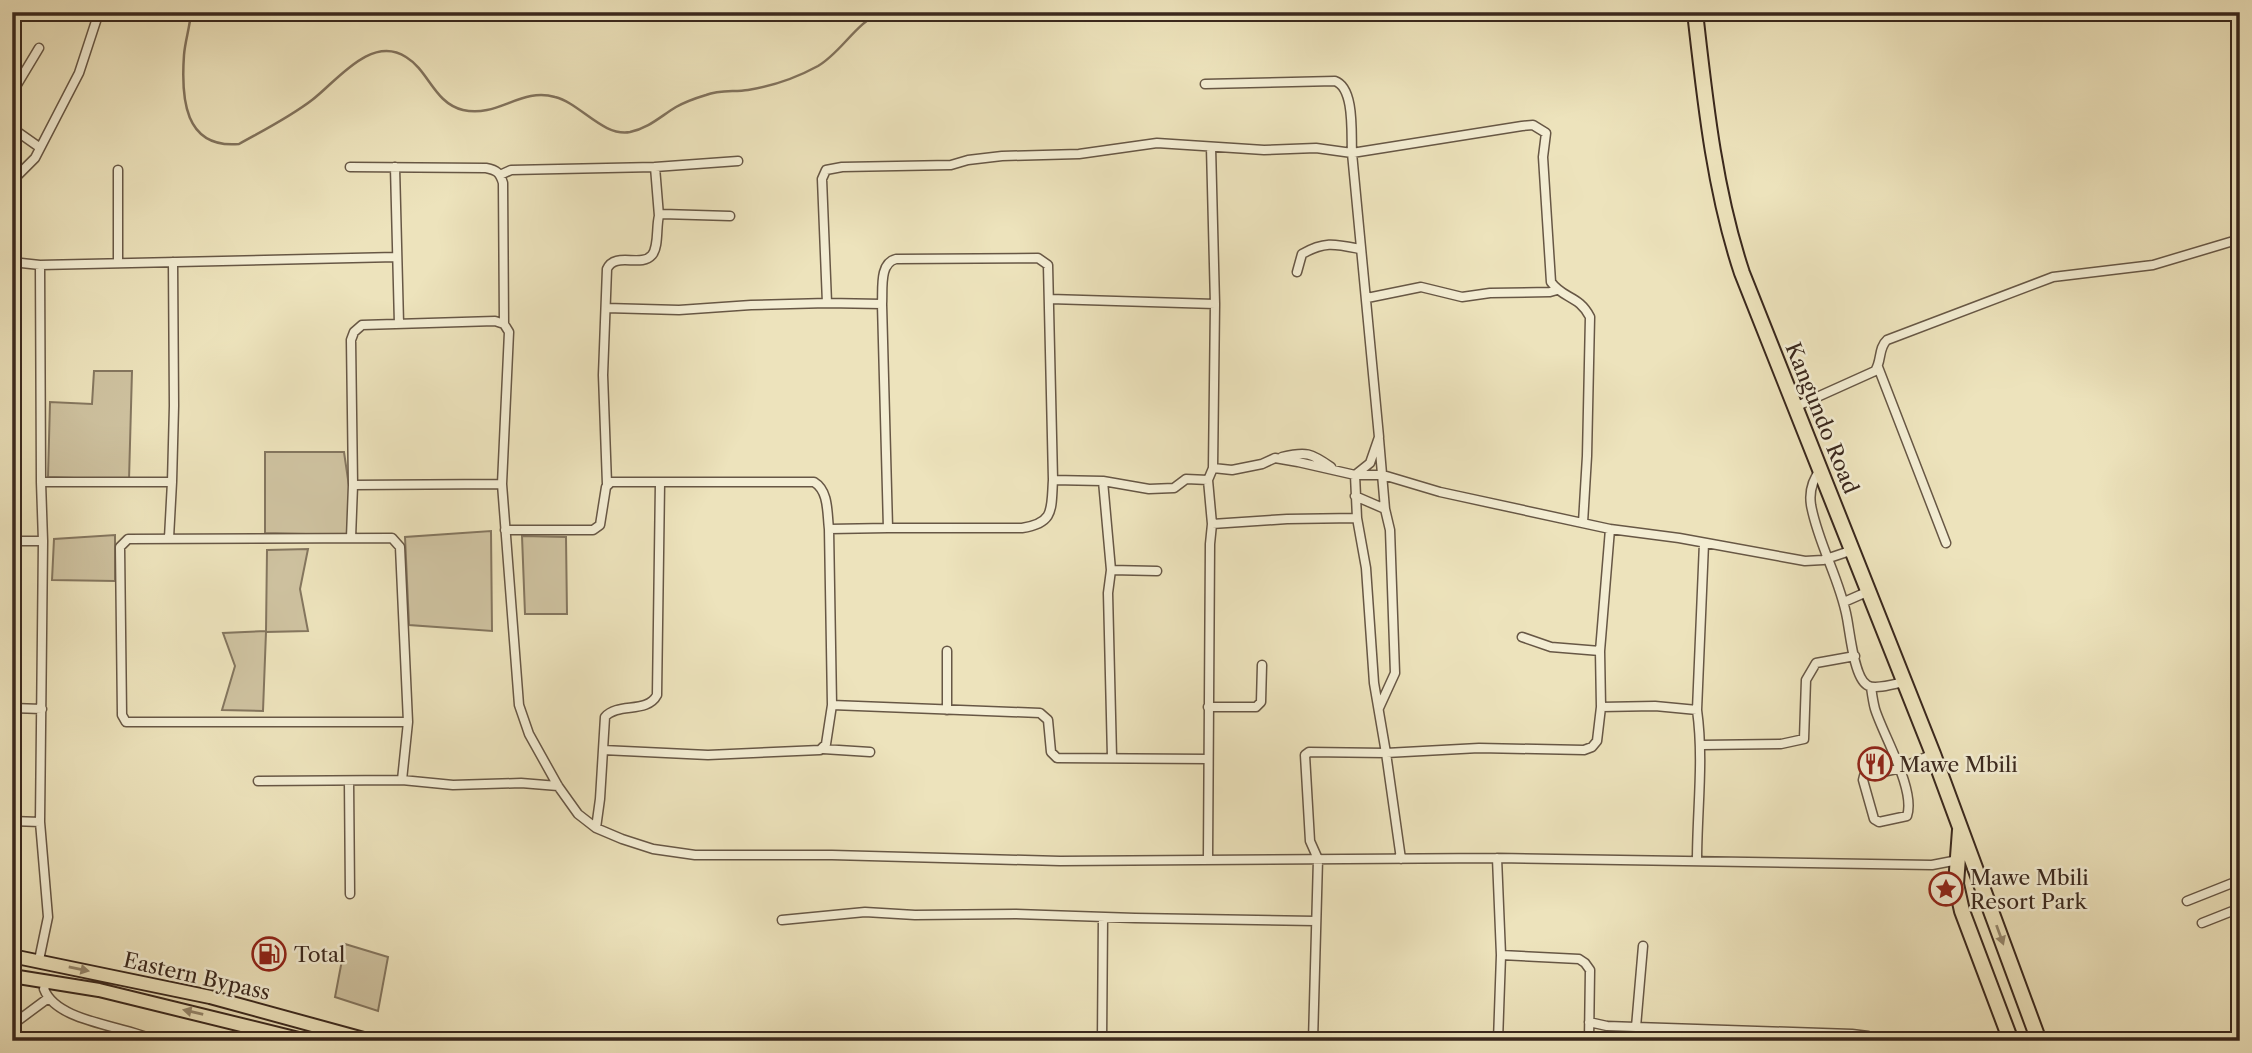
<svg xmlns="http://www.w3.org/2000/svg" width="2252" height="1053" viewBox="0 0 2252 1053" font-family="'Libre Caslon Text',serif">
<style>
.green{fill:#cfc3a1;stroke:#84765f;stroke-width:2}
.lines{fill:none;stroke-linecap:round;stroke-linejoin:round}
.stream{stroke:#81725c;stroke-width:2.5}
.street-casing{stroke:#675745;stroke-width:11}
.primary-casing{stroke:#3a281d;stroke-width:16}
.highway-casing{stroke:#3a281d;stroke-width:18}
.street{stroke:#f3edd3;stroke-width:8}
.primary{stroke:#ede3bc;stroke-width:12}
.highway{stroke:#ede3bc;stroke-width:14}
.oneway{fill:#94866c}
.labels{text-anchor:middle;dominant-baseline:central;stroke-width:5;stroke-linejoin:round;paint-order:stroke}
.street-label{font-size:21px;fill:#3a281d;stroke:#f3edd3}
.poi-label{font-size:21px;fill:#3a281d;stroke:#f3edd3;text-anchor:start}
</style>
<rect width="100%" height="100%" fill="#ede3bc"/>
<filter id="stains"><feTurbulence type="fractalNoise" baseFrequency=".00286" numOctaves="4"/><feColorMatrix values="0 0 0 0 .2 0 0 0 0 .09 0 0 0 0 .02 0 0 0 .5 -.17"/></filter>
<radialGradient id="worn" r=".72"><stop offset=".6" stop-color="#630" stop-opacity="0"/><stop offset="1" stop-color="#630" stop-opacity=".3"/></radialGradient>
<path class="green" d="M94 371H132L129 480 48 477 50 402 92 404Z
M265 452H344L350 493 347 535 265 533Z
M491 531 492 631 409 625 405 537Z
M115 535V581L52 580 54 539Z
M522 536 566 537 567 614H525Z
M308 549 300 589 308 631 266 632 263 711 222 710 235 666 223 633 266 631 267 550Z
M345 944 388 957 378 1011 335 997Z"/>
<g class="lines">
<path class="stream" d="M191 12C190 27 185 41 184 55 181 98 184 149 239 144 264 130 290 117 312 100 336 82 371 34 406 57 429 71 434 103 463 110 498 118 521 87 555 97 580 103 603 137 630 132 649 128 661 116 676 107 685 102 696 98 706 95 719 90 734 92 748 90 773 86 796 78 818 66 842 52 856 22 882 12"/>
<defs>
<path id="street" d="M611 15 617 12
M1205 84 1335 81C1355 88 1351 134 1352 153L1522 126 1533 125 1546 133 1543 157 1551 282C1563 299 1579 295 1590 317L1587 456 1583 523
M12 93 39 48
M12 128 39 147
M350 167 486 168C497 170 500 173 503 183L504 324
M395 167 399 324
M655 167 659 216
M500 175 511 170 655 167 738 161
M12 181 35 158 79 73 99 12
M12 262 40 265 396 257
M118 263V170
M40 265 41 482
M1297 272 1302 254C1325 241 1335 244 1360 249
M1367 298 1421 287 1462 297 1490 293 1550 292 1557 290
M1050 299 1215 304
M827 303 822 179 826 170 842 167 951 165 968 160 1002 156 1079 154 1157 143 1264 150 1316 148 1352 153 1379 437 1370 463 1355 475 1357 518 1366 568 1374 683 1386 753 1401 859
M606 308 679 310 751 305 827 303 882 304
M1878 367 1946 543
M1795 407 1875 371C1882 361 1878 348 1887 340L2053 277 2153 265 2240 239
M1379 439 1385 509
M1282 457C1306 451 1311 453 1331 467
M1213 468 1232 470 1262 464 1275 458 1298 462 1355 475H1383L1440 492 1610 529
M1821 469C1813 479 1809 492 1811 505 1818 544 1840 579 1847 618 1850 633 1854 677 1867 685 1874 690 1895 684 1904 682
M1053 480 1103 481 1149 489 1174 488 1186 479 1208 480 1213 468 1215 304 1211 147
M1103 481 1111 570 1108 593 1112 757
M172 482 174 406 173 262
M607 484 603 375 607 269C615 251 641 268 652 255 659 247 656 226 659 216L662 214 730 216
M353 485 351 340 354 332 362 325 495 321 504 324 509 332 502 484
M1355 496 1385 509 1390 530 1395 673 1379 708
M1212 524 1287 519 1357 518
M829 529 832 705 1040 713 1048 720 1051 752 1057 758 1208 759
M505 530H593L600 525 606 487 611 482H814C829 491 827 513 829 529L888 528 882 304C883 289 879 263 896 259L1038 258 1048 265 1053 480C1051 509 1055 523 1022 528H888
M351 538 353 485 502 484 519 705 529 734 558 786 578 814 596 828 622 839 653 849 695 855H832L1060 861 1497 858 1932 865 1958 860
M12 541H43
M1111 570 1157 571
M1844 602 1869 591
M1522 637 1551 647 1600 651
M947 651V710
M1871 687C1872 694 1873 702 1875 709 1883 735 1916 790 1907 816L1879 822 1874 819 1863 780 1864 776 1901 768 1933 754
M1208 707H1256L1261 702 1262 665
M1601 707 1655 706 1697 710 1704 543
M12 708 42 709
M1702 745 1781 744 1804 739 1806 680 1816 663 1855 656
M823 749 870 752
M603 750 708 755 820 750 826 744 832 705
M402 780 408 722H126L122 715 120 547 128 539 392 538 400 547 408 722
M258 781 402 780 453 785 521 783 558 786
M349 781 350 894
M12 821 40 822
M596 828 600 799 605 717C618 702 647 714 657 695L660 483
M1497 858 1501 955 1579 959 1585 963 1590 970 1589 1041
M1208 859 1210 544 1212 524 1208 480
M1697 861C1697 810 1704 760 1697 710
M2187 901 2240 880
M782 920 865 912 915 915 1016 914 1135 918 1315 921
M2202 923 2240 908
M39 960 48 917 40 822 43 541 41 482H172L169 538
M47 981 44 989C57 1023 125 1025 156 1041
M1589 1022 1607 1026 1636 1027 1852 1034 1868 1036 1873 1041
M12 1025 47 999
M1636 1027 1643 946
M1102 1041 1103 917
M1313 1041 1318 859 1310 841 1305 755 1309 752 1386 753 1479 748 1584 750 1592 747 1597 741 1601 707 1600 651 1610 529 1679 538 1805 561 1823 560 1853 550
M1498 1041 1501 955"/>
<path id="primary" d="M12 956 210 997 371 1041
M12 976 99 990 307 1041"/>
<path id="highway" d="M1695 12C1705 100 1714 189 1742 273L1933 754 2039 1041
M1960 830 1956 884 1962 911 2011 1041"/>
</defs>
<use href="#street" class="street-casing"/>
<use href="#primary" class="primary-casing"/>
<use href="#highway" class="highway-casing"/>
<use href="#street" class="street"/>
<use href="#primary" class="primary"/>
<use href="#highway" class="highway"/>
</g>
<defs><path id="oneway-solid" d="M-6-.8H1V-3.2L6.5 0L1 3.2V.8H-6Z" transform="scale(1.75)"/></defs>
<g class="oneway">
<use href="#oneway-solid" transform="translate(2000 935) rotate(70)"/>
<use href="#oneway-solid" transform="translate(79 969) rotate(12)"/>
<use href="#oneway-solid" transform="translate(193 1012) rotate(-167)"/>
</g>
<defs>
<symbol id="restaurant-ring" viewBox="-11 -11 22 22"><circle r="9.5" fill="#f3edd3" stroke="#8f2418" stroke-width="1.5"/><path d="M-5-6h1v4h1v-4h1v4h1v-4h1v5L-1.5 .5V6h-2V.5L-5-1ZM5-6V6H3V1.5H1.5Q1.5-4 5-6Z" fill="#8f2418"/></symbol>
<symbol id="sight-ring" viewBox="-11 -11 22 22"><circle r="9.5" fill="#f3edd3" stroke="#8f2418" stroke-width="1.5"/><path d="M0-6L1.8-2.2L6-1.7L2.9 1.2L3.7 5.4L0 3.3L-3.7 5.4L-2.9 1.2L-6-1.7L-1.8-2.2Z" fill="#8f2418"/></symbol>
<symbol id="fuel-ring" viewBox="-11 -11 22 22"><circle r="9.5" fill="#f3edd3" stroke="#8f2418" stroke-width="1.5"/><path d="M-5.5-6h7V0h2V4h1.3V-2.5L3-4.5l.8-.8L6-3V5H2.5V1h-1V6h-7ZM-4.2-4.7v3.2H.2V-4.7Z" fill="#8f2418"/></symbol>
</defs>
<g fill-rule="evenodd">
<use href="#restaurant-ring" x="1856" y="745" width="38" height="38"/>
<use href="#sight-ring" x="1927" y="870" width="38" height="38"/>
<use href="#fuel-ring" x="250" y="935" width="38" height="38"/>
</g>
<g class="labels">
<g class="street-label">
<text transform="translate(1822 418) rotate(68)">Kangundo Road</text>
<text transform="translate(197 976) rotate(13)">Eastern Bypass</text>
</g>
<g class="poi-label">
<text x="1899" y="764">Mawe Mbili</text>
<text x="1970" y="877">Mawe Mbili<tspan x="1970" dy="24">Resort Park</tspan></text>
<text x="294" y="954">Total</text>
</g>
</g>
<rect width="2252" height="1053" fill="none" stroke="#ede3bc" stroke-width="42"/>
<rect x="14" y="14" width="2224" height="1025" fill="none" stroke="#3a281d" stroke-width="3.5"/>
<rect x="21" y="21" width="2210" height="1011" fill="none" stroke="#3a281d" stroke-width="2"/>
<rect width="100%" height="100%" filter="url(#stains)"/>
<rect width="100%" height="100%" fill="url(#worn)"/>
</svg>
